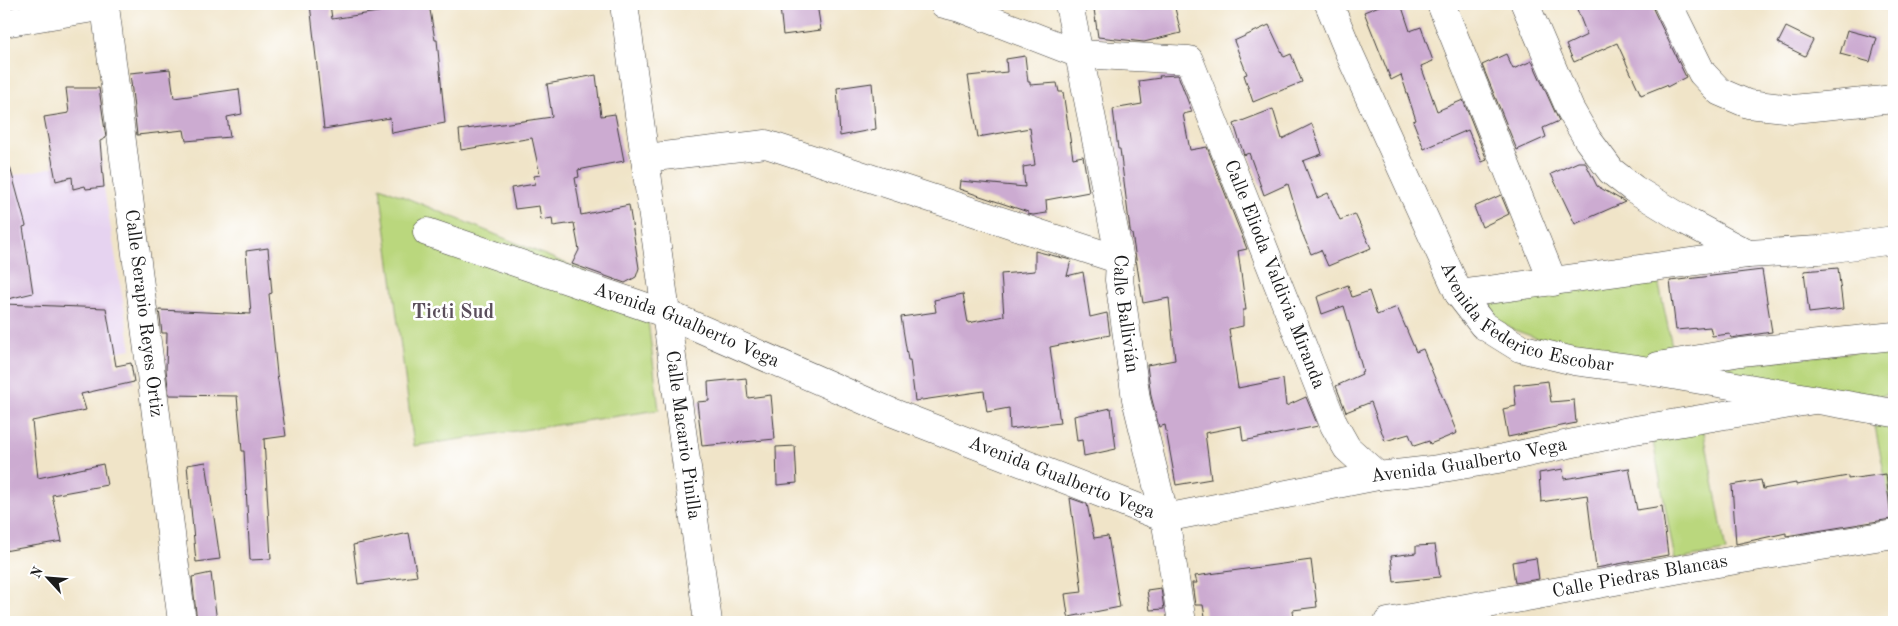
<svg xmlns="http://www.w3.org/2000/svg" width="1898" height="626" viewBox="0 0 1898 626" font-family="'Old Standard TT',serif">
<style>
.built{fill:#e6d3f0}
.green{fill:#bad77d;stroke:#6b7a4c}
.building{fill:#ccabd1}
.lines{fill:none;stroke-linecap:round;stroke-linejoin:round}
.minor-casing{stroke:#3c3a36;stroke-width:29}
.minor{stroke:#fff;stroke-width:28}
.labels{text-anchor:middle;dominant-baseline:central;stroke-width:5;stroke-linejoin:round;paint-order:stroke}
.street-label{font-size:19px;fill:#1c1c1c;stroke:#fff}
.neighbourhood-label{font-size:20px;font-weight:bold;fill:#5a4e5b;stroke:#fff}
</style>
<rect width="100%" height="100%" fill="#fff"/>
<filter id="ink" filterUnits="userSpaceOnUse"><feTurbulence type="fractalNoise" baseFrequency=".02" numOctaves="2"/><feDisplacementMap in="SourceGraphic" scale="10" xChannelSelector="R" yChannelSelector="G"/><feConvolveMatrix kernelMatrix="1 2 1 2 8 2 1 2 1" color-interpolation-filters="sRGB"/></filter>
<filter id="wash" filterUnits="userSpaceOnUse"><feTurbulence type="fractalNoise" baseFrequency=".0096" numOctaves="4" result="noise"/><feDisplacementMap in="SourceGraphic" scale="20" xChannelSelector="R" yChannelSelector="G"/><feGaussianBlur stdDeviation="1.12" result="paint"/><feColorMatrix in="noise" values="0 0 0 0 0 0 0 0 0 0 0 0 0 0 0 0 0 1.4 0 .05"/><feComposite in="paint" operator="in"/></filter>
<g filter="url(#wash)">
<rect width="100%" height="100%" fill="#f0e4c8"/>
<path class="built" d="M99 158 131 349 4 373V177Z"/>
<path class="green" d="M380 187 645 296 659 410 414 446Z
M1657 275 1673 351 1642 360 1572 351 1512 329 1490 315 1492 303Z
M1894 348V392L1879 397 1684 370Z
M1871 407 1894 409V496L1889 497Z
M1703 427 1726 551 1675 560 1652 436Z"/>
<g id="blocks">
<path class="building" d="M310 4H330L332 19 384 11 383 4H429L435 40H437L445 123 392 133 390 118 324 129Z
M794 4H817L821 30 783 35 780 7 794 5Z
M1122 4H1174L1181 33 1144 42 1098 37 1094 9Z
M1384 4H1401L1410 31 1421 27 1433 61 1421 66 1437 111 1463 100 1487 160 1482 162 1468 130 1424 149 1413 121 1416 120 1401 75 1391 80 1364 12Z
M1575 4H1652L1654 11 1686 77 1667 87 1666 85 1641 95 1617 43 1574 62 1566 45 1587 35Z
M1269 25 1284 57 1291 54 1302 82 1253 102 1244 75 1247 74 1234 41Z
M1786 27 1813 40 1805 56 1778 43Z
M1847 30 1877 38 1870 62 1840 54Z
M1506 54 1513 69 1532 61 1559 121 1543 128 1546 137 1517 150 1482 65Z
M1025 56 1028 82H1030V85L1057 83 1059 92H1063L1073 158 1083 156 1089 192 1046 200 1047 213 1033 215 1028 214V212L959 189 960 181 1025 187 1023 167 1035 165 1030 128 978 137 968 76 1007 72 1006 59Z
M170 69 174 98 239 89 242 114 227 117 230 137 186 141 184 130 137 135 130 73Z
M596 75 601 116 615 114 624 161 578 170 579 177 575 178 581 215 629 205 639 268 636 277 625 283 572 264 579 250 574 223 553 226 552 218 541 220 539 206 515 209 511 188 535 184 534 176 540 175 532 138 461 150 459 130 552 117 547 84Z
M1178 75 1192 112 1183 114 1190 150 1207 147 1247 249 1238 251 1246 310H1243V326L1229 329 1238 388 1283 379 1286 406 1306 397 1318 426 1243 441 1241 426 1205 433 1211 479 1176 485 1165 425 1159 427 1151 396 1147 365 1175 360 1169 298 1143 303 1132 234H1131L1130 230 1120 149H1118L1113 109 1142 104 1139 81 1160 78 1159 76Z
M872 83 876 129 840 136 837 88Z
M66 88H99L106 138 100 141 104 187 86 189 85 186 73 189 72 177 56 181 44 117 69 113Z
M1273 109 1282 139 1312 124 1322 154 1303 161 1317 198 1328 193 1340 220 1355 214 1371 248 1328 266 1321 250 1311 254 1300 228H1301L1288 184 1264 195 1249 153 1244 155 1234 124Z
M1578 162H1585L1597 186 1625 202 1575 224 1551 174Z
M10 167 26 226 23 227 33 293 4 300V168Z
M1501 195 1509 214 1482 227 1474 207Z
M268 248 272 293 269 294 277 374 286 436 264 439 271 559 250 560 244 451H242L237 396 169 395 166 370 167 333H162L159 310 251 314 246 251Z
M1035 251 1071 260 1067 276 1083 272 1090 317 1107 313 1110 335 1050 347 1060 423 1010 429 1009 408 987 412 984 391 915 401 910 360H908L901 317 936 312 934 300 963 294 968 323 1004 316 1001 274 1035 271Z
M1838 268 1843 309 1809 313 1804 271Z
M1762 270 1772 332 1731 338 1730 334 1712 336 1710 327 1676 330 1670 281Z
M1348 285 1352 297 1369 291 1377 315 1397 307 1416 352 1423 349 1457 433 1430 444 1429 441 1414 446 1409 434 1385 441 1371 402 1346 412 1336 386 1362 374 1361 372 1363 371 1344 306 1322 314 1317 297Z
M4 304 106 308 116 366 131 363 134 382 81 394 86 410 32 421 38 478 103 464 107 485 52 495 62 541 4 551Z
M746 378 748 398 771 395 775 439 702 446 697 402 709 401 708 382Z
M1548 381 1551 402 1574 400 1576 423 1508 437 1503 409 1516 406 1514 385Z
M1111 408 1116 449 1084 456 1082 440 1077 441 1074 416Z
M795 446 797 483 777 485 776 447Z
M206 462 220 559 196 562 187 465Z
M1629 468 1637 510 1662 506 1668 555 1596 568 1587 495 1541 502 1539 473 1563 469 1564 479Z
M1886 474 1891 519 1786 536V533L1736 544 1732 485 1761 480 1763 489 1796 483V485L1848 476V479Z
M1070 498 1087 504 1094 538 1108 536 1120 607 1069 617 1068 615 1065 594 1082 592Z
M409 533 417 576 358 584 353 545Z
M1435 545 1440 577 1394 582 1391 556 1416 553V546Z
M1536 558 1539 579 1515 583 1512 562Z
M1311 560 1317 607 1293 610 1294 619 1274 621V622H1206L1203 605H1195L1192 583H1197L1195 576Z
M211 573 217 622H197L192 577Z
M1161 588 1164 609 1150 610 1147 590Z"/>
</g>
</g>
<g filter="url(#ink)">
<use href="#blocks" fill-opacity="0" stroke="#3c3a36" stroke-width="1"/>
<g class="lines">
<defs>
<g id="minor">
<path id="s1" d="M624 4 708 622"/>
<path id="s2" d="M944 4 960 8 1079 54 1189 60 1334 425 1347 448 1378 476"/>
<path id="s3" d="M1069 4 1120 260 1119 280 1136 399 1165 518 1182 622"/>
<path id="s4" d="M1329 4 1350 55 1459 294 1483 325 1520 348 1574 361 1637 369 1894 413"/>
<path d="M1441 4 1553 282"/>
<path d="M1525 4 1570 109 1588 140 1611 171 1634 189 1688 222 1748 254 1819 250 1894 240"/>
<path d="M1668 4 1702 73 1720 92 1748 104 1793 109 1894 99"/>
<path id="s5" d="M4 23 105 6 182 622"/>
<path d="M646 158 766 144 1120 260"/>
<path id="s6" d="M427 232 667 314 891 412 1165 518 1378 476 1431 470 1504 458 1629 431 1814 400"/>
<path d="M1459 294 1748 254"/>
<path d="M1658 366 1741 352 1894 336"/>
<path id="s7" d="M1388 622 1681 569 1894 534"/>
</g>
</defs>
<use href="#minor" class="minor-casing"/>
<use href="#minor" class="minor"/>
</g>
</g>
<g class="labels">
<g class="street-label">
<text stroke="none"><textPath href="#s2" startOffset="485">Calle Elioda Valdivia Miranda</textPath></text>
<text stroke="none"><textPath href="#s4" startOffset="390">Avenida Federico Escobar</textPath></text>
<text stroke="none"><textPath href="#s3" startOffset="315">Calle Ballivián</textPath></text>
<text stroke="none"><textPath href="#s5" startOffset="412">Calle Serapio Reyes Ortiz</textPath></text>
<text stroke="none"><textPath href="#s6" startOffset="276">Avenida Gualberto Vega</textPath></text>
<text stroke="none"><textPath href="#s1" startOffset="435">Calle Macario Pinilla</textPath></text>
<text stroke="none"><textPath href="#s6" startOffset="1101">Avenida Gualberto Vega</textPath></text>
<text stroke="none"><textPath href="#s6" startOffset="681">Avenida Gualberto Vega</textPath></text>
<text stroke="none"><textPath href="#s7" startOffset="256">Calle Piedras Blancas</textPath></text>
</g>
<g class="neighbourhood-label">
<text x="453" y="313">Ticti Sud</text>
</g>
</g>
<rect width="1898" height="626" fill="none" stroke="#fff" stroke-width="20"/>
<g transform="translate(48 578) rotate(296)" stroke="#ffffff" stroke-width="4" paint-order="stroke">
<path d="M0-4L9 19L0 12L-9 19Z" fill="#1c1c1c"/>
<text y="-8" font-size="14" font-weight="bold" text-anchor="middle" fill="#1c1c1c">N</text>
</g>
</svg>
